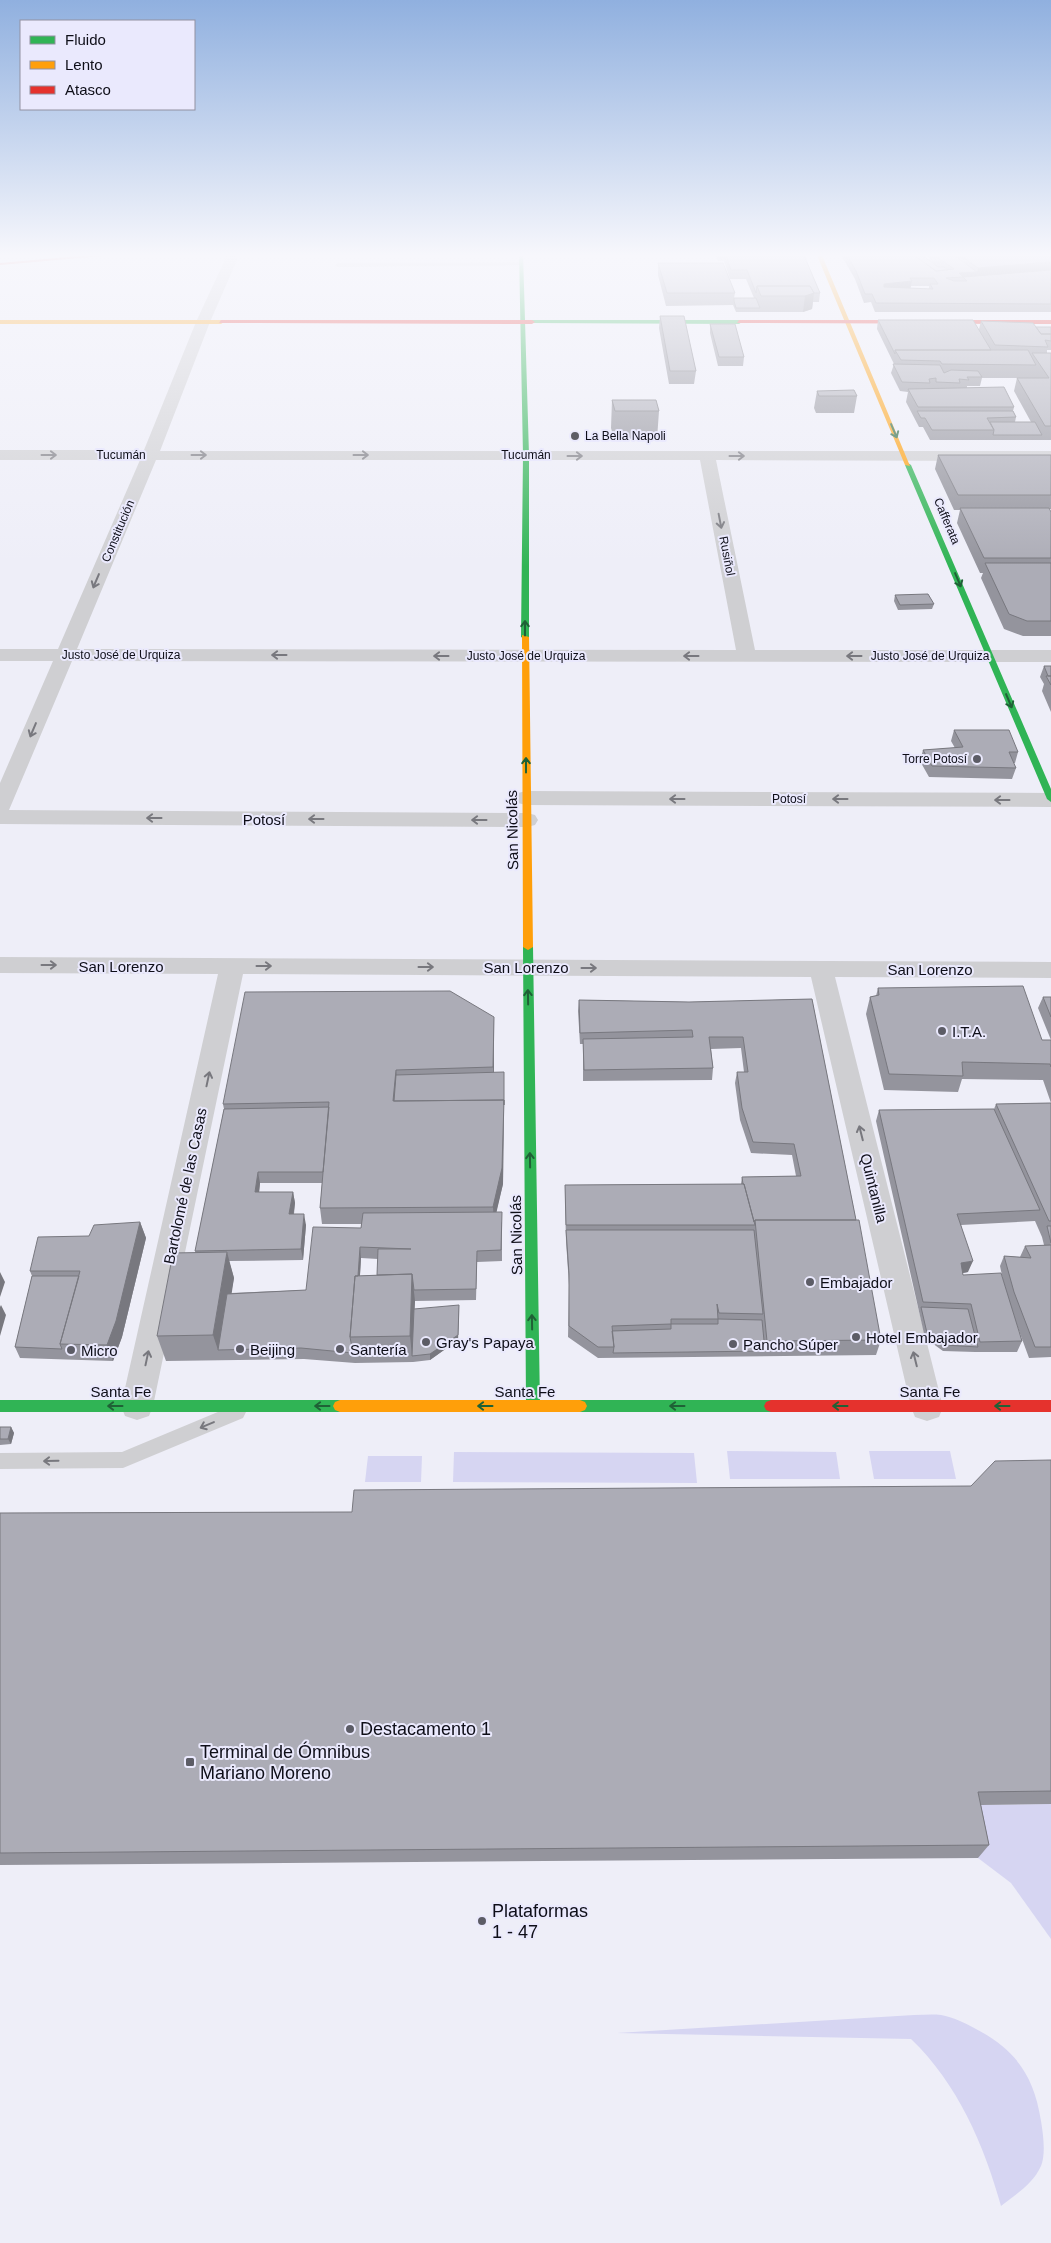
<svg xmlns="http://www.w3.org/2000/svg" width="1051" height="2243" viewBox="0 0 1051 2243" font-family="Arial,sans-serif">
<style>
.green{fill:#d6d5f2}
.lines{fill:none;stroke-linecap:round;stroke-linejoin:round}
.lane{fill:#cfcfd2;fill-rule:evenodd}
.street{fill:#cfcfd2;fill-rule:evenodd}
.fast{fill:#30b455;fill-rule:evenodd}
.slow{fill:#ff9f0a;fill-rule:evenodd}
.jam{fill:#e5322d;fill-rule:evenodd}
.wall{fill:#94949d;fill-rule:evenodd}
.shaded-wall{fill:#78787f}
.building{fill:#acacb6;stroke:#78787f;fill-rule:evenodd}
.oneway{stroke:#1f6136}
.oneway2{stroke:#78787e}
.poi-dot{fill:#5c5c66;stroke:#eae9fd;stroke-width:2}
.labels{text-anchor:middle;dominant-baseline:central;stroke-width:4;stroke-linejoin:round;paint-order:stroke}
.far-poi-label{font-size:12px;fill:#0e0e18;stroke:#eae9fd;text-anchor:start}
.far-street-label{font-size:12px;fill:#0e0e18;stroke:#eae9fd}
.street-label{font-size:15px;fill:#0e0e18;stroke:#eae9fd}
.poi-label{font-size:15px;fill:#0e0e18;stroke:#eae9fd;text-anchor:start}
.near-poi-label{font-size:18px;fill:#0e0e18;stroke:#eae9fd;text-anchor:start}
</style>
<rect width="100%" height="100%" fill="#eeeef8"/>
<path class="green" d="M727 1451 836 1452 840 1479H730Z
M869 1451H950L956 1479H874Z
M454 1452 694 1453 697 1483 453 1482Z
M368 1456H422L421 1482H365Z
M1051 1804V1939L1011 1883 978 1858 967 1805Z
M914 2015C923 2015 932 2014 941 2015 953 2017 965 2023 976 2029 1016 2050 1034 2076 1041 2121 1043 2133 1046 2154 1041 2166 1033 2184 1016 2194 1001 2206 984 2145 958 2084 911 2039L617 2033Z"/>
<g class="lines">
<path class="lane" d="M521 262 524 264 523 265 338 267 335 265 338 263Z
M237 1404 243 1406 246 1412 243 1418 123 1468 0 1469V1453L122 1452Z"/>
<path class="street" d="M228 253H240L210 322 160 451H1051V461L716 460 755 650H1051V662L72 661 9 810 527 813 535 815 538 820 535 825 527 827 0 824V783L53 661H0V649H58L140 460H0V450H144L196 322ZM156 460H700L736 650 77 649Z
M526 791 1051 793V807L526 805 518 803 515 798 518 793Z
M0 957 1051 962V978L835 977 943 1407 939 1417 927 1421 915 1417 911 1407 811 977 243 974 153 1406 149 1416 137 1420 125 1416 121 1406 218 974 0 973Z"/>
<path class="fast" d="M519 253H523L529 455V637L525 639 521 637 523 455Z
M532 320H739L742 322 739 324 530 323Z
M908 463 911 465 1051 789V802L1047 799 905 465Z
M528 944 533 947 540 1406 538 1410 533 1412 528 1410 526 1406 523 947Z
M0 1400H340L345 1402 347 1406 345 1410 340 1412H0Z
M580 1400H771L776 1402 778 1406 776 1410 771 1412H580L575 1410 573 1406 575 1402Z"/>
<path class="slow" d="M816 253H821L910 466 905 465Z
M0 320H221L224 322 221 324H0Z
M522 635 529 637 533 947 528 950 523 947Z
M340 1400H580L585 1402 587 1406 585 1410 580 1412H340L335 1410 333 1406 335 1402Z"/>
<path class="jam" d="M111 253H137L0 265V263Z
M221 320H532L535 322 532 324 219 323Z
M739 320H1051V324L737 323Z
M771 1400H1051V1412H771L766 1410 764 1406 766 1402Z"/>
</g>
<path class="wall" d="M546 253H586V256H546Z
M715 253H803L820 293 819 302H813L812 309 803 312H736L733 305 666 306 658 275V263L735 293 734 298H754L746 279H730L724 261H718Z
M840 253H919L929 261 930 258 923 253H1051V312H875L871 302 864 303 855 279ZM911 286H929V289L910 288Z
M660 316 696 371 694 384H669L659 328Z
M878 320 979 329 981 321 1036 327H1051V350H1047V353H1051V440H930L923 427H919L906 402 908 392 900 391 891 373 894 364 877 329ZM982 378H1027H1017L1014 391 1031 422H1015L1016 417 1013 411 1014 407 967 388V386H980Z
M710 324 744 357 743 366H718L710 333Z
M817 391 857 396 854 413H816L814 408Z
M612 400 659 411 657 439H614L611 428Z
M938 455H1051V509H1049L1051 512V636H1023L1004 629 981 578 983 573H980L957 523 960 510H954L935 469Z
M895 595 934 604 932 609 898 610 894 601Z
M1044 666H1051V712L1042 691 1044 684 1040 677Z
M954 730 1018 752 1015 763H1013L1016 768 1012 779 929 777 920 761 923 750 955 748 951 741Z
M878 988 1042 1040H1051V1357L1029 1358 1014 1317 1022 1341 1017 1352H975L943 1351 925 1338 876 1121 879 1110 994 1109 996 1104 1051 1103 1043 1080 962 1079 958 1092 884 1090 866 1014 870 997 876 996ZM1035 1221 1042 1237 1044 1245 1025 1246 1020 1257 1004 1256 1000 1266 1004 1285 963 1275V1273L968 1272 961 1225Z
M1043 997H1051V1040L1038 1008Z
M812 999 856 1220 881 1340 876 1355 598 1358 568 1337 569 1285 566 1241 565 1201V1185L741 1184 742 1177 796 1176 792 1155 751 1153 740 1120 735 1083 737 1072H744L741 1048 711 1049 713 1068 712 1080 583 1081V1044H580L578 1011 579 1000 689 1002Z
M494 1017V1072L504 1116 503 1184 496 1212 502 1223V1261L477 1262 476 1300 415 1301 414 1309 459 1311 458 1340 430 1360 413 1362 355 1363 304 1359 166 1361 157 1336 195 1252 224 1109 223 1104ZM260 1183H322L320 1208 322 1224H362L361 1228 306 1290 231 1293 234 1278 229 1261 303 1260 306 1225 294 1214 295 1203 293 1192H259ZM361 1258 378 1259 377 1275 360 1276Z
M140 1222 146 1238 122 1337 113 1361 20 1358 15 1347 32 1276 30 1271Z
M0 1427H11L14 1433 11 1444 0 1445Z
M1051 1460V1804L981 1805 989 1845 978 1858 0 1865V1513L352 1512 971 1486Z"/>
<path class="shaded-wall" d="M1051 262V274L963 277 962 281 963 277 959 273 977 272 978 268Z
M912 281 910 290 882 293 884 284Z
M814 293 812 309 803 312 805 296Z
M494 1017V1083L493 1067Z
M396 1070 398 1086 395 1106 393 1101Z
M504 1072 503 1184 494 1223 493 1207Z
M258 1172 260 1183 258 1203 255 1192Z
M293 1192 295 1203 292 1225 289 1214Z
M304 1214 306 1225 303 1260 301 1249Z
M140 1222 146 1238 122 1337 113 1361 107 1345Z
M360 1247 361 1258 356 1337H354Z
M227 1252 234 1278 223 1350H218L213 1335Z
M973 1261 968 1272 957 1274 961 1263Z
M0 1272 5 1282 0 1297Z
M412 1274 415 1301 413 1356H412L410 1336Z
M1 1305 6 1315 0 1336V1307Z
M459 1305 458 1340 430 1360V1354Z
M11 1427 14 1433 11 1444 8 1439Z"/>
<path class="building" d="M725 253H803L820 293H813H814L810 286H757L756 293 747 270H731Z
M846 253H911L936 271 954 269 931 253H951L977 272 959 273 963 277 946 278 954 281H967L963 277 1051 270V304L876 303 872 294H865L856 271ZM910 278H934L938 284H930L933 289 884 287V284L912 281Z
M911 253H919L938 267H944L948 270 936 271Z
M957 253H1051V262L978 268Z
M658 263H723L735 293H667Z
M757 286H810L814 293 805 296H761Z
M734 298H756L760 308H736L734 301Z
M660 316H684L696 371H670Z
M878 320H973L991 350H895V354Z
M981 321 1033 323 1041 334H1051V341L1045 340 1048 347 995 345Z
M710 324H735L744 357H719Z
M1036 327H1051V334H1041Z
M895 350H1028L1036 365 942 364 940 361 901 360Z
M1032 353H1051V426H1045L1017 378H1049Z
M893 364 940 365 944 373 951 370 978 371 982 377H967L969 380 959 379 960 383 936 382V378L929 379 930 383 902 382Z
M1004 387 1014 407H918L908 389Z
M854 390 857 396H819L817 391Z
M612 400H656L659 411H615Z
M917 411H1013L1016 417 987 418 994 430H932L925 418H921Z
M990 422H1035L1042 435H993L994 430Z
M938 455H1051V495H958Z
M960 508H1049L1051 512V558H984Z
M985 563H1051V621H1027L1009 614Z
M928 594 934 604 900 605 895 595Z
M1044 666H1051V676H1048Z
M1046 676H1051V685Z
M954 730H1009L1018 752H1009L1016 768 932 766 923 750 963 747Z
M1023 986 1042 1040H1051V1067L1050 1064 962 1062 963 1076 889 1074 870 997 879 995 878 988Z
M450 991 494 1017 493 1067 396 1070 393 1101 504 1100 502 1168 493 1207 320 1208 329 1102 223 1104 245 992Z
M1043 997H1051V1017Z
M812 999 856 1220H755L754 1222 744 1184H743L742 1177 801 1176 794 1144 753 1142 742 1108 737 1072H748L743 1037H709L713 1068 584 1070 583 1039 693 1037 692 1030 580 1033 579 1000 689 1002Z
M504 1072V1105V1100L394 1101 396 1075Z
M1051 1103V1221H1049L996 1104Z
M329 1107 323 1172H258L255 1192H293L289 1214H304L301 1249 195 1251 224 1109Z
M994 1109 1040 1210 957 1214 973 1261 961 1263 963 1275 1001 1273 1022 1341 980 1342 971 1304 923 1302 879 1110Z
M744 1184 755 1225H566L565 1185Z
M502 1212 501 1250 477 1251 476 1289 414 1290 412 1274 377 1275 378 1249H411L360 1247 358 1276H355L350 1337 353 1353 301 1348 218 1350 227 1294 306 1290 313 1227 361 1228 363 1213Z
M755 1220H859L881 1340 767 1341Z
M140 1222 116 1321 107 1345 60 1344 80 1271H30L38 1237 89 1236 94 1225Z
M1047 1226H1051V1243Z
M566 1230H754L763 1314 719 1313 717 1304 718 1319H671V1324L612 1326 614 1347H598L569 1326V1274Z
M1051 1245V1347H1035L1014 1292 1004 1256 1031 1258 1025 1246Z
M227 1252 213 1335 157 1336 173 1253Z
M412 1274 410 1336 350 1337 355 1276Z
M32 1276H79L60 1344 62 1349 15 1347Z
M459 1305 458 1335 430 1354 412 1356 414 1309Z
M921 1307 968 1309 978 1347 945 1345 927 1333Z
M718 1319 762 1320 765 1351 613 1353 614 1347 612 1331 671 1329V1324H718Z
M0 1427H11L8 1439H0Z
M1051 1460V1791L978 1792 989 1845 0 1853V1513L352 1512 354 1490 971 1486 995 1461Z"/>
<defs><path id="oneway-shaft" d="M-6 0H5M1.5-3L5.5 0L1.5 3" fill="none" stroke-width="1.6" stroke-linecap="round" stroke-linejoin="round" transform="scale(1.25)"/></defs>
<g class="oneway">
<use href="#oneway-shaft" transform="translate(894 431) rotate(67)"/>
<use href="#oneway-shaft" transform="translate(958 580) rotate(67)"/>
<use href="#oneway-shaft" transform="translate(525 628) rotate(-90)"/>
<use href="#oneway-shaft" transform="translate(1009 701) rotate(67)"/>
<use href="#oneway-shaft" transform="translate(526 765) rotate(-90)"/>
<use href="#oneway-shaft" transform="translate(528 997) rotate(-91)"/>
<use href="#oneway-shaft" transform="translate(530 1160) rotate(-91)"/>
<use href="#oneway-shaft" transform="translate(532 1322) rotate(-91)"/>
<use href="#oneway-shaft" transform="translate(115 1406) rotate(-180)"/>
<use href="#oneway-shaft" transform="translate(322 1406) rotate(180)"/>
<use href="#oneway-shaft" transform="translate(485 1406) rotate(180)"/>
<use href="#oneway-shaft" transform="translate(677 1406) rotate(-180)"/>
<use href="#oneway-shaft" transform="translate(840 1406) rotate(-180)"/>
<use href="#oneway-shaft" transform="translate(1002 1406) rotate(-180)"/>
</g>
<g class="oneway2">
<use href="#oneway-shaft" transform="translate(49 455)"/>
<use href="#oneway-shaft" transform="translate(199 455)"/>
<use href="#oneway-shaft" transform="translate(361 455)"/>
<use href="#oneway-shaft" transform="translate(575 456)"/>
<use href="#oneway-shaft" transform="translate(737 456)"/>
<use href="#oneway-shaft" transform="translate(720 521) rotate(79)"/>
<use href="#oneway-shaft" transform="translate(96 581) rotate(113)"/>
<use href="#oneway-shaft" transform="translate(279 655) rotate(-180)"/>
<use href="#oneway-shaft" transform="translate(441 656) rotate(-180)"/>
<use href="#oneway-shaft" transform="translate(691 656) rotate(-180)"/>
<use href="#oneway-shaft" transform="translate(854 656) rotate(-180)"/>
<use href="#oneway-shaft" transform="translate(33 730) rotate(113)"/>
<use href="#oneway-shaft" transform="translate(677 799) rotate(-180)"/>
<use href="#oneway-shaft" transform="translate(840 799) rotate(-180)"/>
<use href="#oneway-shaft" transform="translate(1002 800) rotate(-180)"/>
<use href="#oneway-shaft" transform="translate(154 818) rotate(-180)"/>
<use href="#oneway-shaft" transform="translate(316 819) rotate(-180)"/>
<use href="#oneway-shaft" transform="translate(479 820) rotate(-180)"/>
<use href="#oneway-shaft" transform="translate(49 965)"/>
<use href="#oneway-shaft" transform="translate(264 966)"/>
<use href="#oneway-shaft" transform="translate(426 967)"/>
<use href="#oneway-shaft" transform="translate(589 968)"/>
<use href="#oneway-shaft" transform="translate(208 1079) rotate(-78)"/>
<use href="#oneway-shaft" transform="translate(861 1133) rotate(-104)"/>
<use href="#oneway-shaft" transform="translate(147 1358) rotate(-78)"/>
<use href="#oneway-shaft" transform="translate(915 1359) rotate(-104)"/>
<use href="#oneway-shaft" transform="translate(207 1425) rotate(157)"/>
<use href="#oneway-shaft" transform="translate(51 1461) rotate(179)"/>
</g>
<linearGradient id="sky" x2="0" y2="1"><stop stop-color="#90b0df"/><stop offset="0.45" stop-color="#f7f7fc"/><stop offset="1" stop-color="#f7f7fc" stop-opacity="0"/></linearGradient>
<rect width="1051" height="567" fill="url(#sky)"/>
<g class="poi-dot">
<circle cx="575" cy="436" r="5"/>
<circle cx="977" cy="759" r="5"/>
<circle cx="942" cy="1031" r="5"/>
<circle cx="810" cy="1282" r="5"/>
<circle cx="856" cy="1337" r="5"/>
<circle cx="426" cy="1342" r="5"/>
<circle cx="733" cy="1344" r="5"/>
<circle cx="240" cy="1349" r="5"/>
<circle cx="340" cy="1349" r="5"/>
<circle cx="71" cy="1350" r="5"/>
<circle cx="350" cy="1729" r="5"/>
<rect x="185" y="1757" width="10" height="10" rx="2.5"/>
<circle cx="482" cy="1921" r="5"/>
</g>
<g class="labels">
<g class="far-poi-label">
<text x="585" y="436">La Bella Napoli</text>
<text x="967" y="759" text-anchor="end">Torre Potosí</text>
</g>
<g class="far-street-label">
<text x="121" y="455">Tucumán</text>
<text x="526" y="455">Tucumán</text>
<text transform="translate(947 521) rotate(67)">Cafferata</text>
<text transform="translate(118 531) rotate(-67)">Constitución</text>
<text transform="translate(727 556) rotate(79)">Rusiñol</text>
<text x="121" y="655">Justo José de Urquiza</text>
<text x="526" y="656">Justo José de Urquiza</text>
<text x="930" y="656">Justo José de Urquiza</text>
<text x="789" y="799">Potosí</text>
</g>
<g class="street-label">
<text x="264" y="819">Potosí</text>
<text transform="translate(512 830) rotate(-91)">San Nicolás</text>
<text x="121" y="966">San Lorenzo</text>
<text x="526" y="967">San Lorenzo</text>
<text x="930" y="969">San Lorenzo</text>
<text transform="translate(185 1186) rotate(-78)">Bartolomé de las Casas</text>
<text transform="translate(874 1188) rotate(76)">Quintanilla</text>
<text transform="translate(516 1235) rotate(-91)">San Nicolás</text>
<text x="121" y="1391">Santa Fe</text>
<text x="525" y="1391">Santa Fe</text>
<text x="930" y="1391">Santa Fe</text>
</g>
<g class="poi-label">
<text x="952" y="1031">I.T.A.</text>
<text x="820" y="1282">Embajador</text>
<text x="866" y="1337">Hotel Embajador</text>
<text x="436" y="1342">Gray's Papaya</text>
<text x="743" y="1344">Pancho Súper</text>
<text x="250" y="1349">Beijing</text>
<text x="350" y="1349">Santería</text>
<text x="81" y="1350">Micro</text>
</g>
<g class="near-poi-label">
<text x="360" y="1729">Destacamento 1</text>
<text x="200" y="1752">Terminal de Ómnibus<tspan x="200" dy="21">Mariano Moreno</tspan></text>
<text x="492" y="1911">Plataformas<tspan x="492" dy="21">1 - 47</tspan></text>
</g>
</g>
<rect x="20" y="20" width="175" height="90" fill="#eae9fd" stroke="#9291a1"/>
<rect x="30" y="36" width="25" height="8" fill="#30b455" stroke="#9291a1"/>
<text x="65" y="45" font-size="15" fill="#0e0e18">Fluido</text>
<rect x="30" y="61" width="25" height="8" fill="#ff9f0a" stroke="#9291a1"/>
<text x="65" y="70" font-size="15" fill="#0e0e18">Lento</text>
<rect x="30" y="86" width="25" height="8" fill="#e5322d" stroke="#9291a1"/>
<text x="65" y="95" font-size="15" fill="#0e0e18">Atasco</text>
</svg>
